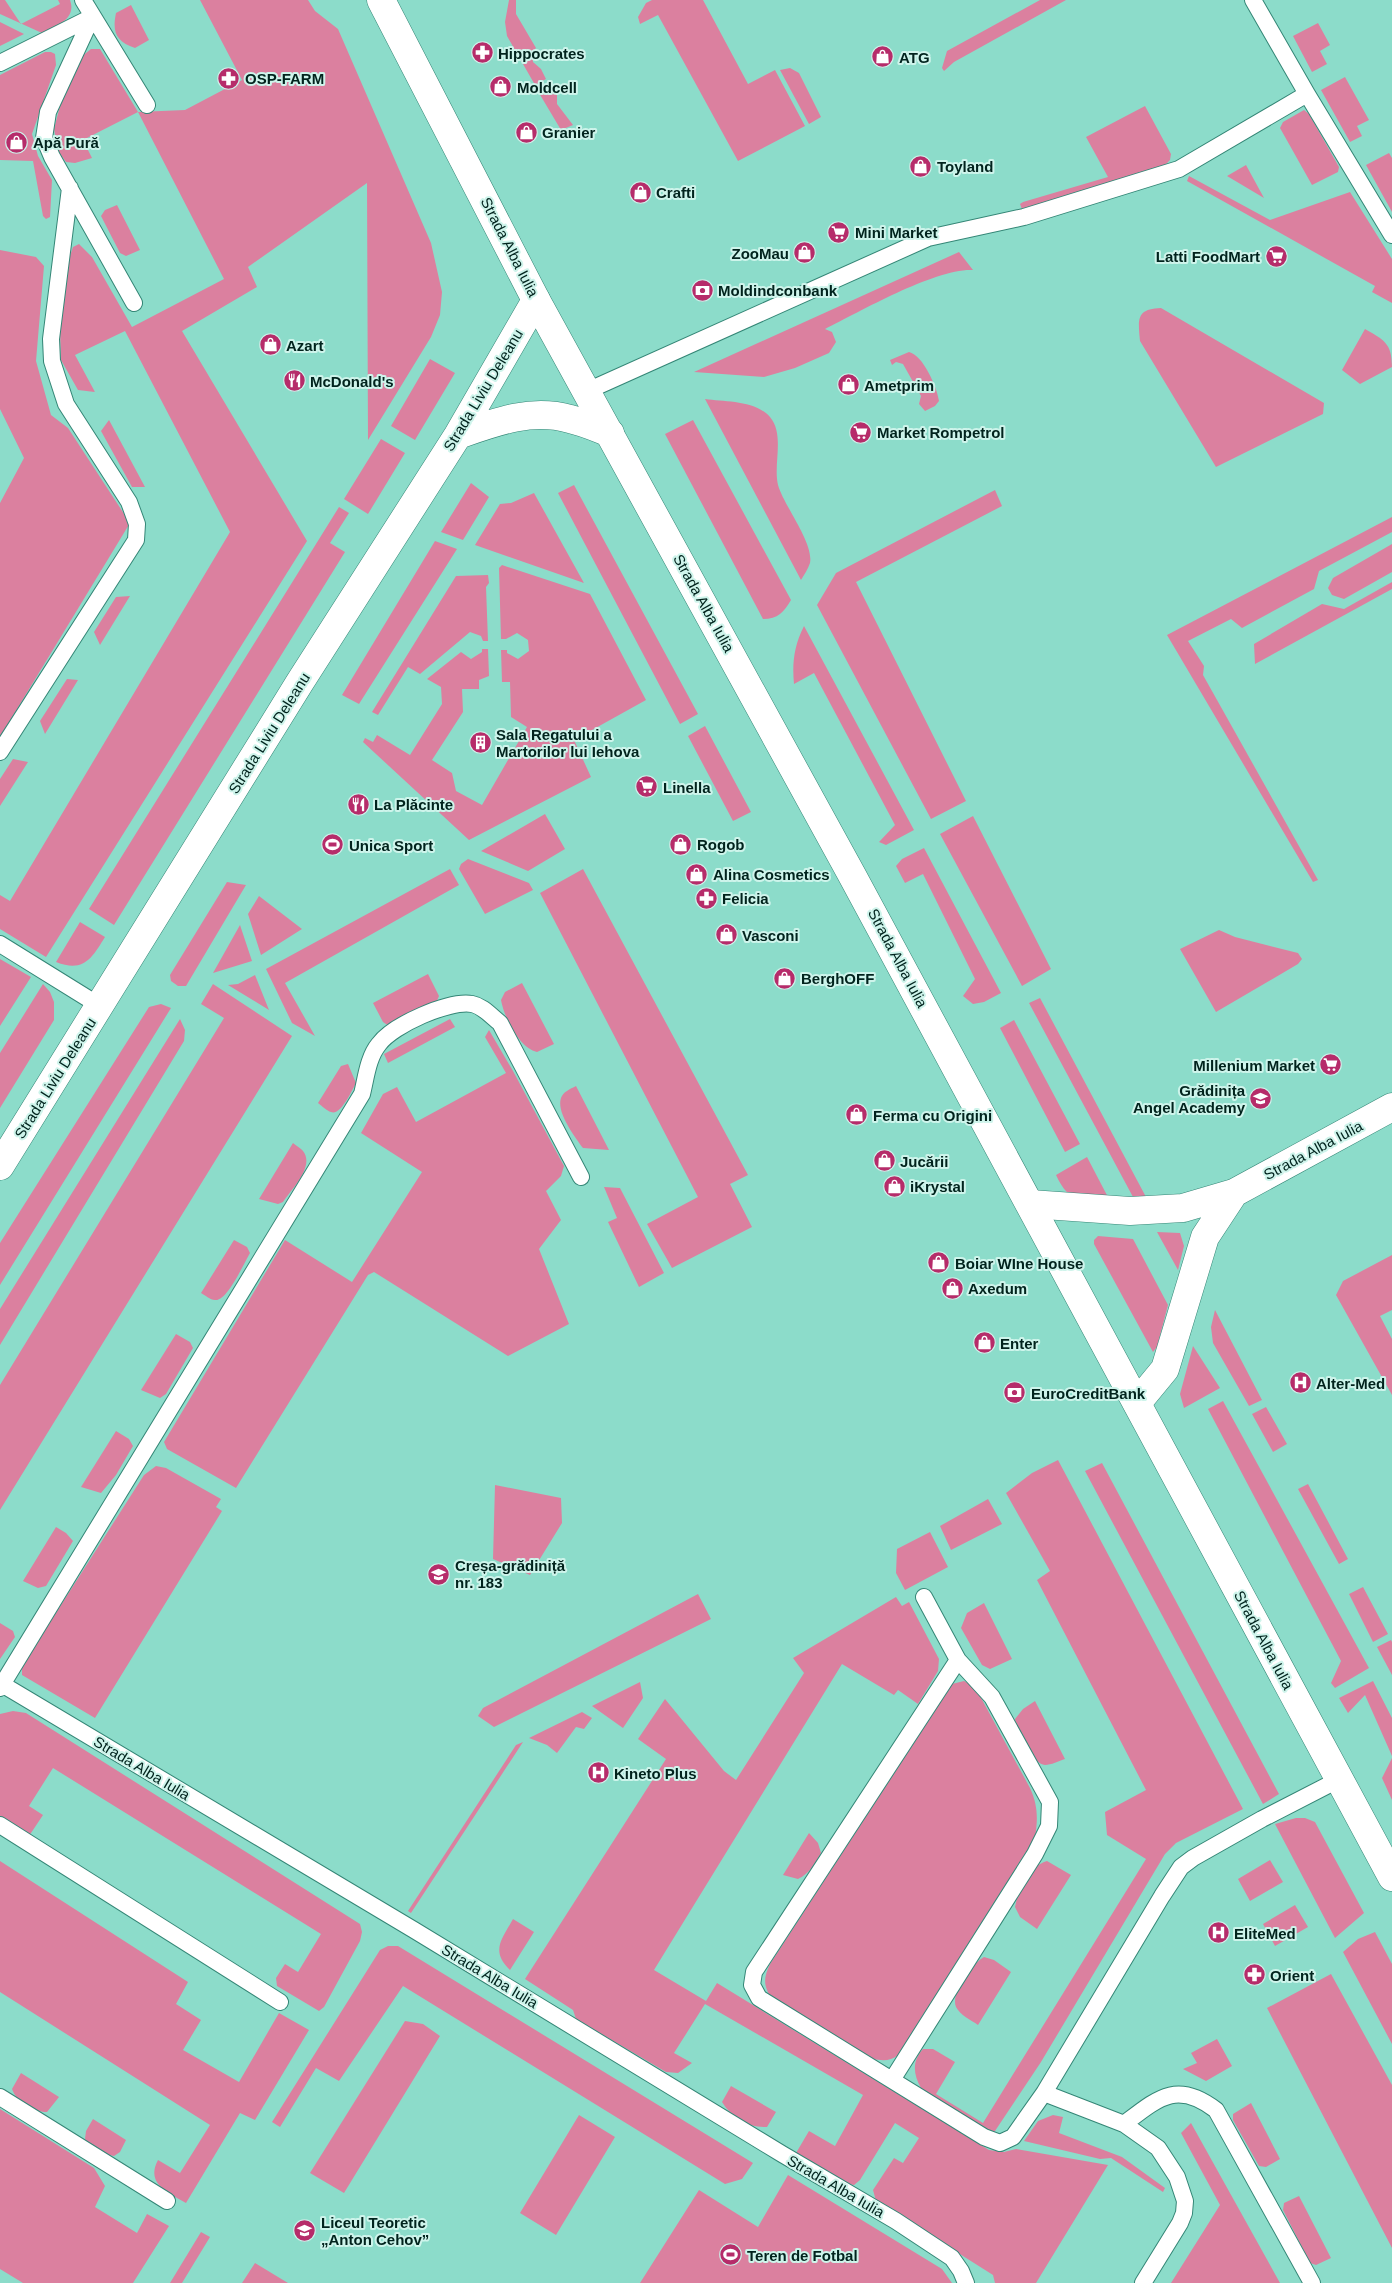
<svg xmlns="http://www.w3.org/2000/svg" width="1392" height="2283" viewBox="0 0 1392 2283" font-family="Helvetica,sans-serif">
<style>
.green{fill:#db809f}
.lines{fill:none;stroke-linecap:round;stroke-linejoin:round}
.service-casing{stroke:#348676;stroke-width:18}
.minor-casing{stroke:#348676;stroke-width:29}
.secondary-casing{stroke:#348676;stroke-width:29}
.primary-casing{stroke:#348676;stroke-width:29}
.service{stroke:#fff;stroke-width:16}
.minor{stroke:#fff;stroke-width:28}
.secondary{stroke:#fff;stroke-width:28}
.primary{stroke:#fff;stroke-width:28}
.labels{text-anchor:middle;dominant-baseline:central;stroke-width:4;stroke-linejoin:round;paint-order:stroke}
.poi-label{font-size:15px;font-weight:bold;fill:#01231d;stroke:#cef4eb;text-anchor:start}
.street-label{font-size:15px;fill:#01231d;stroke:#cef4eb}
</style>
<rect width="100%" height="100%" fill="#8cdcca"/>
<path class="green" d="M0 0H5L21 24 60 4 58 0H70C77 19 56 26 42 33L0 14Z
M200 0H308L315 11 338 29 431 243 442 292 440 315 431 337 368 440 367 183 248 267 257 287 182 331 307 541 46 957 0 929V895L10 901 230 532 125 331 75 355 95 392 78 390 61 360 60 330 70 256 73 247 79 244 92 257 132 327 224 279 138 112 83 140 92 158 75 163 66 162 58 151 54 129 60 106 81 57 91 49H100L138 112 185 110 242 80Z
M509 0H516V14L536 48 532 52 533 62 541 69 546 79 535 85 507 36 505 22Z
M652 0H703L748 84 775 70 805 126 738 161 658 15 640 24 638 17 646 3Z
M1040 0H1066L954 62 944 71 942 68 947 51Z
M131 5 149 40 135 48C116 42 112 32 116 13Z
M0 22 24 34 0 46Z
M1318 23 1330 45 1320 51 1327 64 1312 72 1293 36Z
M45 52H51L55 54 56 65 32 134 38 156 52 180 50 217 46 219 43 216 33 161 0 160V75Z
M790 68 799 73 821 117 809 124 780 70Z
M1345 77 1369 120 1357 126 1362 136 1350 142 1321 90Z
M553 87 557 93V104L573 125 561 130 539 93Z
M1145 106 1171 154 1170 160 1164 166 1022 209 1020 204 1023 202 1108 177 1086 137Z
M1304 110 1309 114 1339 167 1338 172 1312 185 1280 128 1283 122Z
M1389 153 1392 158V212L1366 165Z
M1246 165 1264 198 1227 176Z
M1189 176 1270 220 1350 192 1392 259V303L1372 292 1375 286 1187 181Z
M117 205 140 250 126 256 120 253 101 216 105 210Z
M0 250 36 257 44 266 36 361 51 415 68 428 130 523 0 737V503L24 458 0 409Z
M959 252 973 270C936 268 861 311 825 329L832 332 836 342 829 353 795 368 764 377 694 372Z
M1161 308 1324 403 1323 414 1216 467 1140 341C1138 319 1136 309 1161 308Z
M1365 329C1384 340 1392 343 1392 367L1360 384 1342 370Z
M909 352C923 355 937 387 939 401L935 406 925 411 919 404 921 396 903 364 896 362 892 365 890 360Z
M430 359 455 373 415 440 391 426Z
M705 399C725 402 755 400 770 417 785 435 773 464 778 485 784 506 814 543 810 563 808 569 804 575 801 580Z
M109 420 145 487H132L101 431Z
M693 420 791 600C784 612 778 619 763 619L665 434Z
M381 439 405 453 368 514 344 499Z
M471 483 489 497 463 540 441 532Z
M574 485 698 714 680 724 558 493Z
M995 490 1002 506 856 582 966 801 931 819 817 605 836 573Z
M534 493 584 583 475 545 500 504 511 503Z
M339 507 349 513 330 543 345 552 114 925 89 909Z
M1392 517V532L1319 571 1314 589 1242 628 1231 619 1188 641 1204 666 1203 675 1318 880 1313 882 1167 635Z
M435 541 457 549 359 704 342 695Z
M1392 544V572L1344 599 1332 595 1328 588 1333 578Z
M502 565 590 594 646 700 574 740 591 777 469 840 363 742 365 738 373 742 377 735 410 755 442 704 441 687 427 679 461 652 471 659 482 652V649H488L489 676 479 680V689H462L463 712 432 760 452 773 456 791 482 805 527 727 511 717 510 682H502L501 650H507V653L518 659 529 651 528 640 517 633 506 639H501L499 568Z
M488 575 489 583 486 587 488 641H483L481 636 470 632 420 674 408 667 378 715 372 712 456 576Z
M1392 582V589L1255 664 1254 644 1322 604 1344 609Z
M130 596 100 645 94 632 116 597Z
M804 626 914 830 886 845 879 842 895 825 814 673 794 684C792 663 794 646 804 626Z
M67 679 78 680 45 734 40 721Z
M705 726 751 812 733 821 688 736Z
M13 759 28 762 0 806V779Z
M545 814 565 849 528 871 481 851Z
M973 816 1051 969 1022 986 940 834Z
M924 848 1001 993 984 1002 973 1004 963 996 975 979 923 874 905 883 896 866 902 859Z
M468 859 529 883 533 890 485 914 459 869 461 864Z
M450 869 459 885 285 983 315 1036 292 1023 266 969Z
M583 869 748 1175 730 1184 752 1227 672 1268 647 1224 698 1197 540 893Z
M227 882 246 885 186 986H178L171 981 170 975Z
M259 896 302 929 261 955 248 914Z
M80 922 105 937C92 958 84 973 56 962Z
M240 925 252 961 213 973Z
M1219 930 1235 937 1298 953 1302 959 1298 964 1216 1012 1180 949Z
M0 959 31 977 0 1026Z
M428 974 439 996 436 1003 389 1026 383 1022 373 1003Z
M255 975 269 1010 228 985 238 984Z
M522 983 554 1044 537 1052C519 1048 504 1017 501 1000L505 992Z
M43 984 50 992 54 1002V1020L0 1108V1053Z
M213 984 292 1036 0 1510V1385L224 1018 201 1004Z
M1040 998 1146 1197H1133L1029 1003Z
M161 1004 171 1008 0 1285V1243L149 1007Z
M180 1019 185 1030 184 1041 0 1345V1309Z
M450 1019 455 1027 388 1063 384 1054Z
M1014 1020 1080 1144 1065 1152 1000 1028Z
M489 1030 513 1071 564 1166 561 1176 546 1191 561 1220 539 1249 569 1324 508 1356 374 1272 368 1275 236 1488 167 1449 164 1442 285 1240 352 1282 422 1172 361 1133 383 1094 397 1087 416 1122 506 1073 485 1037Z
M348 1064 356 1083C352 1090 341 1116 331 1112 327 1111 322 1106 318 1103L341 1066Z
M576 1086 609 1150 583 1148C575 1137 556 1112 561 1098 563 1092 570 1089 576 1086Z
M293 1143C296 1146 301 1148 303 1151 315 1166 292 1189 283 1202L278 1204 259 1199Z
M1087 1157 1110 1201C1080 1198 1070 1205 1056 1175Z
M604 1187 620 1188 664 1273 639 1287 608 1222 617 1218Z
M1157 1232 1180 1233 1184 1246 1178 1270Z
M1098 1236 1133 1239 1168 1305 1157 1347 1153 1352 1094 1244V1240Z
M234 1240 247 1247 250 1253C244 1263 227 1302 215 1300 210 1300 205 1295 201 1293Z
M1392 1255V1310L1380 1316 1392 1339V1395L1336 1295 1343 1281Z
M1215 1310 1262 1400 1249 1406 1213 1343 1211 1327Z
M176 1334 190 1342 193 1348 166 1394 160 1398 141 1390Z
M1193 1346 1220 1388 1184 1408 1180 1394Z
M1223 1401 1369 1668 1335 1688 1331 1683 1341 1661 1208 1409Z
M1266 1407 1287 1444 1273 1452 1252 1414Z
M116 1431 129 1439 133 1446 116 1475 101 1493 81 1487Z
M1058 1460 1243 1809 1176 1843 1165 1854 1041 2062 993 2134 968 2121 921 2088C913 2074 912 2061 923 2049H933L955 2062 936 2094 983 2123 1146 1859 1107 1835 1105 1812 1146 1790 1037 1580 1050 1571 1006 1493 1032 1473Z
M1102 1463 1279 1794 1263 1804 1085 1471Z
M156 1466 166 1468 221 1499 216 1507 222 1511 95 1718 22 1675V1666L144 1475Z
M1308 1484 1348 1559 1339 1564 1298 1489Z
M495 1485 561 1498 562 1523 530 1575 493 1559Z
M988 1499 1002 1524 951 1550 940 1526Z
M56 1527 66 1533 73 1541 46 1586 38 1588 23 1581Z
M930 1532 948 1567 905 1590 896 1573 897 1549Z
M1363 1587 1388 1634 1373 1642 1349 1594Z
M698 1594 711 1619 494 1727 478 1716 483 1708Z
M896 1597 902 1606 909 1602 939 1659 938 1671 918 1704 898 1690 894 1695 842 1664 654 1970 706 2001 717 1983 989 2150 1004 2152 1016 2149 1108 2165 1036 2283H995L993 2275 876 2201 873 2190 894 2158 903 2163 919 2138 895 2123 860 2180 854 2185 848 2184 796 2153 809 2131 835 2146 863 2095 705 2004 674 2053 692 2063 678 2073 666 2072 576 2019 573 2010 525 1979 666 1759 638 1739 665 1699 724 1771 736 1780 804 1673 793 1658Z
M984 1603 1012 1659 990 1669 982 1665 961 1628 967 1613Z
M0 1623 13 1631 15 1637 0 1659Z
M1391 1640 1392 1642V1675L1377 1647Z
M964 1681 973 1686 979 1694 1030 1788C1038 1805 1038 1819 1035 1838L898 2055C891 2061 883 2061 873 2059L770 1996C763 1984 764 1977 770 1964L952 1684Z
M1373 1681 1392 1718V1756L1365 1695 1348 1713 1339 1698Z
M640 1682 643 1698 623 1728 592 1706Z
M1035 1701 1065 1759C1059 1761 1051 1765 1045 1765 1033 1765 1016 1730 1015 1719L1023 1709Z
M13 1711 26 1713 360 1924 362 1932 360 1941 324 2007 319 2011 277 1986 276 1978 285 1964 298 1972 321 1934 53 1768 29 1806 43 1815 29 1836 0 1818V1714Z
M582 1712 592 1718 584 1729 576 1727 557 1753 547 1745 529 1738Z
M523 1742 411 1913 408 1911 516 1745Z
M1392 1758V1800L1382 1778Z
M1296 1818H1305L1315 1822 1364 1913 1335 1938 1275 1824Z
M809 1833 818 1843 821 1853C814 1865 810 1873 798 1879L783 1875Z
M1270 1860 1283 1882 1250 1901 1238 1879Z
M0 1861 188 1982 176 2004 201 2020 183 2050 239 2082 279 2013 309 2030 255 2120 240 2113 186 2203C169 2193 145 2184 158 2160L180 2173 210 2125 0 1992Z
M1047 1861 1071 1875 1037 1929 1020 1917 1015 1907C1018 1890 1029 1866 1047 1861Z
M1295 1905 1308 1927 1275 1946 1263 1924Z
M513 1919 534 1932 510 1970C490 1951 502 1939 513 1919Z
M1375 1932 1392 1964V2044L1343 1952 1358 1939Z
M388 1946H398L753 2163 742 2179 725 2184 403 1986 339 2081 316 2068 280 2127 272 2122 380 1950Z
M984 1957 994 1960 1011 1972 978 2025C971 2020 960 2015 956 2007 950 1993 973 1963 984 1957Z
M1331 1974 1392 2085V2248L1267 2008Z
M405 2021 423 2024 440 2036 344 2193 310 2173Z
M1217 2039 1232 2066 1206 2081 1183 2069 1197 2063 1191 2053Z
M21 2073 59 2097 47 2112C33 2112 17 2103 12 2089Z
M731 2086 776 2112 767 2127C748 2128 732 2118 722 2102Z
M1251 2103 1280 2159 1266 2167 1259 2166 1233 2120V2114Z
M0 2109 94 2168 105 2186 95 2207 137 2233 147 2214 169 2226 133 2283H23L0 2269Z
M579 2115 615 2137 556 2235 520 2213Z
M1053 2115 1063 2117 1059 2133 1122 2157 1165 2188 1163 2192 1111 2158 1100 2159 1024 2141 1038 2121Z
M93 2119 126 2140 120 2152 114 2156C101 2154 92 2149 85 2139L86 2131Z
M1191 2123 1280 2283H1171L1220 2205 1181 2133Z
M788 2175 942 2269 952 2283H640L699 2190 758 2227Z
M1299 2196 1331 2258 1316 2265 1310 2263 1283 2210 1284 2203Z
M201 2232 210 2237 182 2283H170Z
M255 2263 288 2283H242Z"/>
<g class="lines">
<defs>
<path id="service" d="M83 0 147 105
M1253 0 1307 94 1392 235
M92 17 48 112 44 138 52 157 134 303
M0 63 92 17
M587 391 928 238 1024 217 1179 169 1307 94
M0 752 136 540 137 524 129 502 66 404 52 361 51 339 70 188
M0 944 100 1006
M958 1660 754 1972 752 1985 759 1998 984 2137 1000 2143 1013 2137 1044 2093 1162 1896 1181 1867 1193 1858 1262 1819 1340 1779
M0 1683 414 1930 782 2154 896 2221 952 2258 961 2271 966 2283
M0 1688 362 1094C366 1078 368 1057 379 1044 393 1025 449 1000 472 1004 483 1006 491 1016 500 1023L581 1177
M0 1825 280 2002
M892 2080 1035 1854 1049 1826 1050 1802 992 1697 958 1660 924 1597
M1044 2093 1124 2124C1158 2098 1177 2080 1216 2110L1312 2283
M0 2097 167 2201
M1124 2124 1158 2148 1177 2177 1185 2201 1184 2213 1180 2223 1143 2283"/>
<path id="minor" d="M1030 1204 1130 1211 1183 1208 1234 1193 1392 1107
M1137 1403 1165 1369 1205 1237 1234 1193"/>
<path id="secondary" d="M458 435C495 422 531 408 570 419 584 422 597 428 610 433
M0 1166 300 682 458 435 536 300"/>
<path id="primary" d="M381 0 536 300 853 877 1392 1877"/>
</defs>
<use href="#service" class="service-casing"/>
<use href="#minor" class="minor-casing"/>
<use href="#secondary" class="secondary-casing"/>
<use href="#primary" class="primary-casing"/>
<use href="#service" class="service"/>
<use href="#minor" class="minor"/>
<use href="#secondary" class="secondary"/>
<use href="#primary" class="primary"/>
</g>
<defs>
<symbol id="pharmacy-disc" viewBox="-11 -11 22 22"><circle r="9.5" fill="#b62c6a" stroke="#cef4eb"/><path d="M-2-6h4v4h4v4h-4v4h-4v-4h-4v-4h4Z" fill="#fff"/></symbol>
<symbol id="shop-disc" viewBox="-11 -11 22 22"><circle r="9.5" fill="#b62c6a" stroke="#cef4eb"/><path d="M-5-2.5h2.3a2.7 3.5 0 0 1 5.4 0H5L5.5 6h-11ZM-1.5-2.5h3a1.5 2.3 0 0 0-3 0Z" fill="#fff"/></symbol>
<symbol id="supermarket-disc" viewBox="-11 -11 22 22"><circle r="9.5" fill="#b62c6a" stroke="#cef4eb"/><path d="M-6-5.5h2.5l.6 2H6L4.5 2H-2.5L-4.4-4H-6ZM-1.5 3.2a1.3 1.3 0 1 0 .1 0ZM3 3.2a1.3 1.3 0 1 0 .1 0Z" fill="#fff"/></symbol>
<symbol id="bank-disc" viewBox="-11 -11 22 22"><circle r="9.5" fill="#b62c6a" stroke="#cef4eb"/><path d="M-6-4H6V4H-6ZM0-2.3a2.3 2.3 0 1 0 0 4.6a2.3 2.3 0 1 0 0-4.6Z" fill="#fff"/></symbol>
<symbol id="restaurant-disc" viewBox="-11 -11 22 22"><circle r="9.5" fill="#b62c6a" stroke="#cef4eb"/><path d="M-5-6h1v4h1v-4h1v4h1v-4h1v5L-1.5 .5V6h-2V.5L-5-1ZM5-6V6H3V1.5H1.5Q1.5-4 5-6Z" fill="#fff"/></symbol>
<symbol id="building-disc" viewBox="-11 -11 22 22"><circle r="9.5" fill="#b62c6a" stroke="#cef4eb"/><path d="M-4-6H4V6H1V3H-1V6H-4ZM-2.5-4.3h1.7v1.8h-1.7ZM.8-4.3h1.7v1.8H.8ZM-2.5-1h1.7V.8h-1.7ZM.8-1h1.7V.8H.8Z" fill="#fff"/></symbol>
<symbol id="stadium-disc" viewBox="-11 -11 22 22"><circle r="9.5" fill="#b62c6a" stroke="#cef4eb"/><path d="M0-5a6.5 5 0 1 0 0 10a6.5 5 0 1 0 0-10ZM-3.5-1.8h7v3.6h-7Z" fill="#fff"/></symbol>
<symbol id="school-disc" viewBox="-11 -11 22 22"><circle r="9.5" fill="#b62c6a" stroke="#cef4eb"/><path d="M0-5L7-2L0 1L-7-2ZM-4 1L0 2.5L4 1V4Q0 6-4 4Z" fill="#fff"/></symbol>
<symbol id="hospital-disc" viewBox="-11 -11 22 22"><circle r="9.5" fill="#b62c6a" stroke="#cef4eb"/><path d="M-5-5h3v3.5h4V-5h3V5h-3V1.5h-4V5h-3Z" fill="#fff"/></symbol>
</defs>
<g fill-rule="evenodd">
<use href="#pharmacy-disc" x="470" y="40" width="25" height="25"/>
<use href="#shop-disc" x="870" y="44" width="25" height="25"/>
<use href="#pharmacy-disc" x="216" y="66" width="25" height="25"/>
<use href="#shop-disc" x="488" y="74" width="25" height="25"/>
<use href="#shop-disc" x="514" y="120" width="25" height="25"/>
<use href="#shop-disc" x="4" y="130" width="25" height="25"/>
<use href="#shop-disc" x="908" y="154" width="25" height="25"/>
<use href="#shop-disc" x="628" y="180" width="25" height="25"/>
<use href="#supermarket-disc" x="826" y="220" width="25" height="25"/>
<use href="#shop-disc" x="792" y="240" width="25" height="25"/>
<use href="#supermarket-disc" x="1264" y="244" width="25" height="25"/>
<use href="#bank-disc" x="690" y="278" width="25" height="25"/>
<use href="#shop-disc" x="258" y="332" width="25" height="25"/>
<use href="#restaurant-disc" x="282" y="368" width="25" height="25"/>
<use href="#shop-disc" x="836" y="372" width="25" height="25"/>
<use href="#supermarket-disc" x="848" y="420" width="25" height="25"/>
<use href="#building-disc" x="468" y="730" width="25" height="25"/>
<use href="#supermarket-disc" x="634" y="774" width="25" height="25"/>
<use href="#restaurant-disc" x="346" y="792" width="25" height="25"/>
<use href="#shop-disc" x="668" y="832" width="25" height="25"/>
<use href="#stadium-disc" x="320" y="832" width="25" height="25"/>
<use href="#shop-disc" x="684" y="862" width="25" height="25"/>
<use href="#pharmacy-disc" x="694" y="886" width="25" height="25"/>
<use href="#shop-disc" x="714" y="922" width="25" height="25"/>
<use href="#shop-disc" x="772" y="966" width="25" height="25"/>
<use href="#supermarket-disc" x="1318" y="1052" width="25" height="25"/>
<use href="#school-disc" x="1248" y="1086" width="25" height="25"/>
<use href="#shop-disc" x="844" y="1102" width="25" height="25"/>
<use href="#shop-disc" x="872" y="1148" width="25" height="25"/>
<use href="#shop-disc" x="882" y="1174" width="25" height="25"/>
<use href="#shop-disc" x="926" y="1250" width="25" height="25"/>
<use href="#shop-disc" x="940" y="1276" width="25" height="25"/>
<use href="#shop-disc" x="972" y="1330" width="25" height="25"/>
<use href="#hospital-disc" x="1288" y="1370" width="25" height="25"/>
<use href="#bank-disc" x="1002" y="1380" width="25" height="25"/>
<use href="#school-disc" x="426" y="1562" width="25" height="25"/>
<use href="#hospital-disc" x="586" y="1760" width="25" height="25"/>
<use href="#hospital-disc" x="1206" y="1920" width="25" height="25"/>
<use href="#pharmacy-disc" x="1242" y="1962" width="25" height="25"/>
<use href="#school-disc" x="292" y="2218" width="25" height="25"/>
<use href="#stadium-disc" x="718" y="2242" width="25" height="25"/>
</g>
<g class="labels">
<g class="poi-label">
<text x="498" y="53">Hippocrates</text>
<text x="899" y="57">ATG</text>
<text x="245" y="78">OSP-FARM</text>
<text x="517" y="87">Moldcell</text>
<text x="542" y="132">Granier</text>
<text x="33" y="142">Apă Pură</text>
<text x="937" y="166">Toyland</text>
<text x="656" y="192">Crafti</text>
<text x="855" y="232">Mini Market</text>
<text x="789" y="253" text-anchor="end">ZooMau</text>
<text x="1260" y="256" text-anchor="end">Latti FoodMart</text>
<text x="718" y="290">Moldindconbank</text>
<text x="286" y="345">Azart</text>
<text x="310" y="381">McDonald's</text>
<text x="864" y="385">Ametprim</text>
<text x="877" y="432">Market Rompetrol</text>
<text x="496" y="734">Sala Regatului a<tspan x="496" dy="17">Martorilor lui Iehova</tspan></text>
<text x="663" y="787">Linella</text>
<text x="374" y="804">La Plăcinte</text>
<text x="697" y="844">Rogob</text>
<text x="349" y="845">Unica Sport</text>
<text x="713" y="874">Alina Cosmetics</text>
<text x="722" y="898">Felicia</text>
<text x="742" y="935">Vasconi</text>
<text x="801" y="978">BerghOFF</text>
<text x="1315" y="1065" text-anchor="end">Millenium Market</text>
<text x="1245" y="1090" text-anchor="end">Grădinița<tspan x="1245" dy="17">Angel Academy</tspan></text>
<text x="873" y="1115">Ferma cu Origini</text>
<text x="900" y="1161">Jucării</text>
<text x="910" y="1186">iKrystal</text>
<text x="955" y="1263">Boiar WIne House</text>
<text x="968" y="1288">Axedum</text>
<text x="1000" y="1343">Enter</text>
<text x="1316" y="1383">Alter-Med</text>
<text x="1031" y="1393">EuroCreditBank</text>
<text x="455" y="1565">Creșa-grădiniță<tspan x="455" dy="17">nr. 183</tspan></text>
<text x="614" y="1773">Kineto Plus</text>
<text x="1234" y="1933">EliteMed</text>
<text x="1270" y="1975">Orient</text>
<text x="321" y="2222">Liceul Teoretic<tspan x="321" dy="17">„Anton Cehov”</tspan></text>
<text x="747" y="2255">Teren de Fotbal</text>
</g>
<g class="street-label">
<text transform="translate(510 247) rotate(63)">Strada Alba Iulia</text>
<text transform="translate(483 390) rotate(-59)">Strada Liviu Deleanu</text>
<text transform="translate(704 603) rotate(61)">Strada Alba Iulia</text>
<text transform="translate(269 733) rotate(-58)">Strada Liviu Deleanu</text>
<text transform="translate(898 958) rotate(62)">Strada Alba Iulia</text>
<text transform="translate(55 1078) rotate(-58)">Strada Liviu Deleanu</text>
<text transform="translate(1313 1150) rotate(-28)">Strada Alba Iulia</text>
<text transform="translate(1264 1640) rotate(62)">Strada Alba Iulia</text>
<text transform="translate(142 1768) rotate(31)">Strada Alba Iulia</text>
<text transform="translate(490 1976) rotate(31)">Strada Alba Iulia</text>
<text transform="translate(836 2186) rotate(30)">Strada Alba Iulia</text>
</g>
</g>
</svg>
